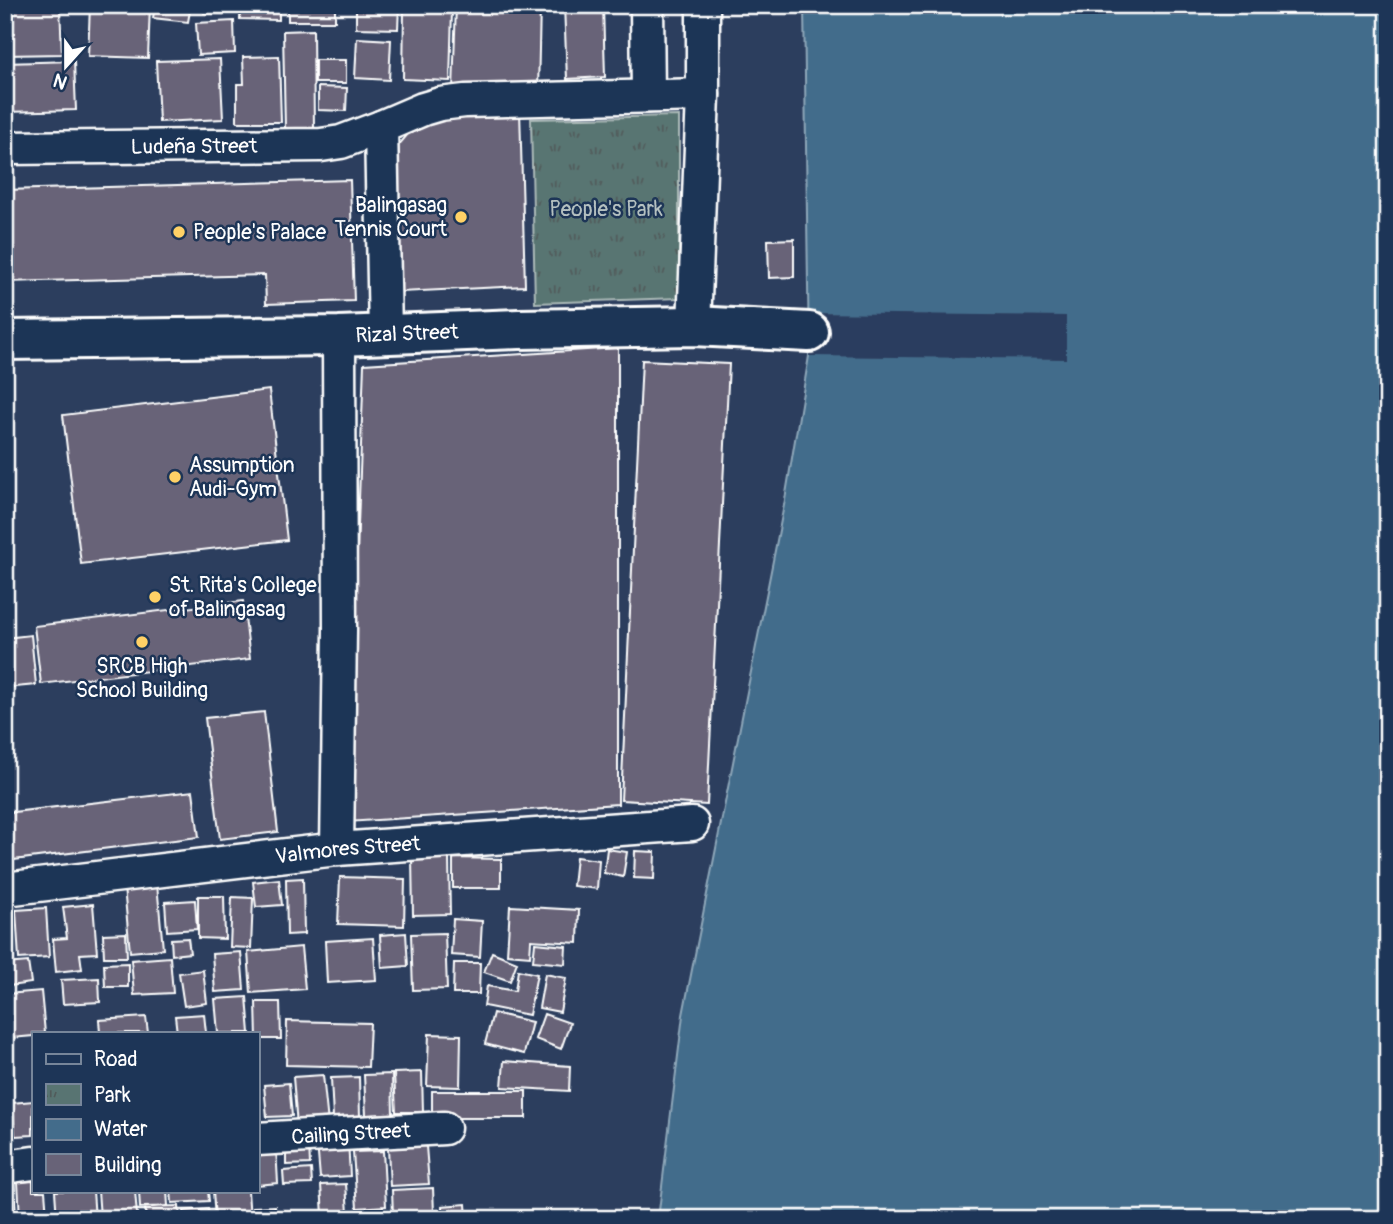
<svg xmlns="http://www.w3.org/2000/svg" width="1393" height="1224" viewBox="0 0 1393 1224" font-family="Pangolin,sans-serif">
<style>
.park{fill:url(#park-tufts);stroke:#acbab8;stroke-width:2}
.water{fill:#436c8b;stroke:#8ea7b9;stroke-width:2}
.pier{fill:#2c3e5e}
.building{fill:#686378;stroke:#fff;stroke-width:2}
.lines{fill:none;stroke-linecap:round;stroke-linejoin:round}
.street-casing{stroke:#fff;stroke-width:37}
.secondary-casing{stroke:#fff;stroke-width:44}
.street{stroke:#1d3557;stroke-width:32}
.secondary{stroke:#1d3557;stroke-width:38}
.poi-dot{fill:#ffd166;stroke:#1d3557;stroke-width:2.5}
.labels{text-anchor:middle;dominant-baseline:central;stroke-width:5;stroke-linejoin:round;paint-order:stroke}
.street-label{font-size:21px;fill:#fff;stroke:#1d3557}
.poi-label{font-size:21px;fill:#fff;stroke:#1d3557;text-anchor:start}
.park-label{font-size:21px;fill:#b4c0c0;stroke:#1d3557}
</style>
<defs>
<pattern id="park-tufts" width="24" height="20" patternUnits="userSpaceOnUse" patternTransform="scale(1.75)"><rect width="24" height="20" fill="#587472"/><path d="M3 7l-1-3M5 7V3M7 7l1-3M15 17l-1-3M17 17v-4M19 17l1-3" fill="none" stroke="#515c5b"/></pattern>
</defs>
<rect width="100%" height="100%" fill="#2c3e5e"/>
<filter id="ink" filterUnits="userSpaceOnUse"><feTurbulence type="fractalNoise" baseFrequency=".0143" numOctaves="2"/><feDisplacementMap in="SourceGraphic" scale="14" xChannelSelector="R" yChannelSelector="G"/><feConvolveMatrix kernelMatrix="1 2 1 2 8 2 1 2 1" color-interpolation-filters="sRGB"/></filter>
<g filter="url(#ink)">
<path class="park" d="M679 116V298L535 303 531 119Z"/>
<path class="water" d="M804 5H1388V1219H658L683 1015 785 500 809 356Z"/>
<path class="pier" d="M809 313 1066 316V359L809 356Z"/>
<path class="building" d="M5 5H60L62 54 5 55Z
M90 5H150L148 58 88 56Z
M155 5H191L188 22 153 18Z
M204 5H236L235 14 204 13Z
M241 5H279V20L240 19Z
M288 5H335V21H288Z
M356 5H399L398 29 356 28Z
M456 5H540L538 92 453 90Z
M564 5H603L605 77 567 79Z
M404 9 452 10 450 81 403 79Z
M234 21 235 53 198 55 196 23Z
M313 30 314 129H285L283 31Z
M357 38 391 40 389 80 355 78Z
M279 56 281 122H237V84H244L243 57Z
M220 59 223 119 159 122 156 61Z
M315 60H346V83H315Z
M74 61 76 110 5 112V63Z
M318 87 347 88 346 111 318 110Z
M464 107 520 110 525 286 401 292 397 147 413 128Z
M350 180 354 301 266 304 265 275 5 282V190Z
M794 239V277L769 278 768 240Z
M618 348V804L347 822 364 364Z
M642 360 729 364 707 805 621 800Z
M269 390 287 540 81 564 63 415Z
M243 601 250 659 41 684 34 626Z
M31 635 36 685 5 688V638Z
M264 712 278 832 220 839 205 718Z
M193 791 199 837 5 861V813Z
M607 849 627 852 623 877 604 873Z
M635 851 655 852 654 879 634 878Z
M576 857 599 860 597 889 573 886Z
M412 858H449L450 914 413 915Z
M453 858 501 859V888H453Z
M340 877 405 879 404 926 338 924Z
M303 878 304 934 287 935 286 879Z
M279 879 282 905 256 907 253 882Z
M157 884 163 949 130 952 124 887Z
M198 896H224L225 939 198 938Z
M232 897 253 898 251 948 230 947Z
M195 900 197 929 167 931 165 902Z
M93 904 97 953 80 954 82 969 56 972 53 939 67 938 63 907Z
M510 906 579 910 578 943 531 940 530 956 507 954Z
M46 908 49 957 19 959 16 910Z
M5 910H7L8 952H5Z
M453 919 482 921 480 957 451 955Z
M126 933 127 957H104L103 934Z
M406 933 408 966 382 968 380 935Z
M445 933 447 989 413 990 411 934Z
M188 938 190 953 172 955 171 939Z
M373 938 376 980 327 983 325 941Z
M535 943 566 946 565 964 533 961Z
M301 947 305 989 251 993 248 952Z
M241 952 244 990 215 992 212 954Z
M492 952 517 962 510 981 484 972Z
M170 957 173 993 134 995 131 960Z
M28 962 31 983 9 986 6 964Z
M128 963V987H105L104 964Z
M454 963H480L479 994H453Z
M203 970 207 1003 184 1006 179 973Z
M518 970 537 974 529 1015 484 1006 487 986 515 991Z
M545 974 566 978 560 1012 539 1008Z
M99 978 100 1002 63 1004 61 980Z
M41 991 45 1033H33V1036L12 1038 7 994Z
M247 997 250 1033H218L215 999Z
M256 1002H280L281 1039H257Z
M493 1013 532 1022 524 1054 485 1044Z
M204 1014 206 1033H177L175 1016Z
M544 1014 570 1023 561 1049 535 1039Z
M146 1017 148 1033H100L99 1020Z
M287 1021 370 1023 368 1067 286 1065Z
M429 1034 461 1035 460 1087 427 1086Z
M504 1061 570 1066 569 1091 502 1087Z
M422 1072 423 1112H396L394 1073Z
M392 1074 393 1114 366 1115 364 1075Z
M323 1075 328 1123 297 1126 293 1077Z
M359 1077 360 1117 333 1118 331 1078Z
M289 1083 292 1116 267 1117 264 1085Z
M432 1091H526V1118H432Z
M33 1101V1135L15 1136 12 1103Z
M348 1140 350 1176 320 1178 317 1142Z
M309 1146 310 1164 286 1165V1147Z
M426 1146 429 1184 390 1186 388 1148Z
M276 1148 278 1183 257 1185V1149Z
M383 1151 386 1206 357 1208 353 1152Z
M311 1169 312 1184 284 1185 283 1171Z
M14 1179 16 1219H5V1180Z
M33 1181V1191H45L47 1216 20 1218 18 1182Z
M346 1184 348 1213 323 1215 321 1185Z
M433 1188 434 1213 393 1215 392 1190Z
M55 1191H93L95 1219H57Z
M98 1191H135L137 1215 100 1217Z
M139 1191H167L168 1206 140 1208Z
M171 1191H208L209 1201 172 1203Z
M213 1191H248L250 1219H215Z
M466 1204 467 1219H442V1206Z
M179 1206 180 1219H146L145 1207Z
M275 1206 276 1219H253V1207Z
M208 1209 209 1219H184V1211Z
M435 1214 436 1219H377V1217Z"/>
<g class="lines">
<defs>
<g id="street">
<path d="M647 5 648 96"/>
<path id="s1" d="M5 148 321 145 341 142 381 127"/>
<path d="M694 326 703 95V5"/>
<path d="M385 334 381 127 423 109 440 104 465 101 703 95"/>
<path d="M337 849 340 630 339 336"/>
<path id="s2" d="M5 889 337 849 692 824"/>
<path id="s3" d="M257 1139 444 1128"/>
<path d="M5 1167 33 1163"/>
</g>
<g id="secondary">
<path id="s4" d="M5 340 339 336 519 329 694 326 809 332"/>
</g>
</defs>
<use href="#street" class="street-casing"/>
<use href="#secondary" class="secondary-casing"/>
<use href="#street" class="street"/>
<use href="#secondary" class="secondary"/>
</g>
</g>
<g class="poi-dot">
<circle cx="461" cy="217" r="7"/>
<circle cx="179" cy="232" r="7"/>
<circle cx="175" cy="477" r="7"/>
<circle cx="155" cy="597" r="7"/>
<circle cx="142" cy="642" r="7"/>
</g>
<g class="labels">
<g class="street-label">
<text stroke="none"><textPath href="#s1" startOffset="189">Ludeña Street</textPath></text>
<text stroke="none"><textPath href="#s4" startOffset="402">Rizal Street</textPath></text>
<text stroke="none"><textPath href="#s2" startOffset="345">Valmores Street</textPath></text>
<text stroke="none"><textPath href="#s3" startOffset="94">Cailing Street</textPath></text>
</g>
<g class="poi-label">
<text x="447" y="205" text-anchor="end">Balingasag<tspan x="447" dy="24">Tennis Court</tspan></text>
<text x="193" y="232">People's Palace</text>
<text x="189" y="465">Assumption<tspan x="189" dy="24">Audi-Gym</tspan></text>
<text x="169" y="585">St. Rita's College<tspan x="169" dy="24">of Balingasag</tspan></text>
<text x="142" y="666" text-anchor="middle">SRCB High<tspan x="142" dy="24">School Building</tspan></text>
</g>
<g class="park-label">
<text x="606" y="209">People's Park</text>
</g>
</g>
<rect width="1393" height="1224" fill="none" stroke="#1d3557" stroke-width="28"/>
<rect x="14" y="14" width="1365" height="1196" fill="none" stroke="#fff" stroke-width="2.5" filter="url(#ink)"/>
<rect x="32" y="1032" width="228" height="161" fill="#1d3557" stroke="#77869a" stroke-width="2"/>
<rect x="46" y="1054" width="35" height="10" fill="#1d3557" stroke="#77869a" stroke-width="2"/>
<text x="94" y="1066" font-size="21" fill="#ffffff">Road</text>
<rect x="46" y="1084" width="35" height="21" fill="url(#park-tufts)" stroke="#77869a" stroke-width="2"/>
<text x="94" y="1102" font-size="21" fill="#ffffff">Park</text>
<rect x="46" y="1119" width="35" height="21" fill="#436c8b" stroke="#77869a" stroke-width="2"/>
<text x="94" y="1136" font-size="21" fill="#ffffff">Water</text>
<rect x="46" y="1154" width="35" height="21" fill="#686378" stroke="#77869a" stroke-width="2"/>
<text x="94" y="1172" font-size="21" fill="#ffffff">Building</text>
<g transform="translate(66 66) rotate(201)" stroke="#1d3557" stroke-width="5" paint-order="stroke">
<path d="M0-5L12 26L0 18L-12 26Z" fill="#ffffff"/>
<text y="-10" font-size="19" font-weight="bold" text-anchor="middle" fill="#ffffff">N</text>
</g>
</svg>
